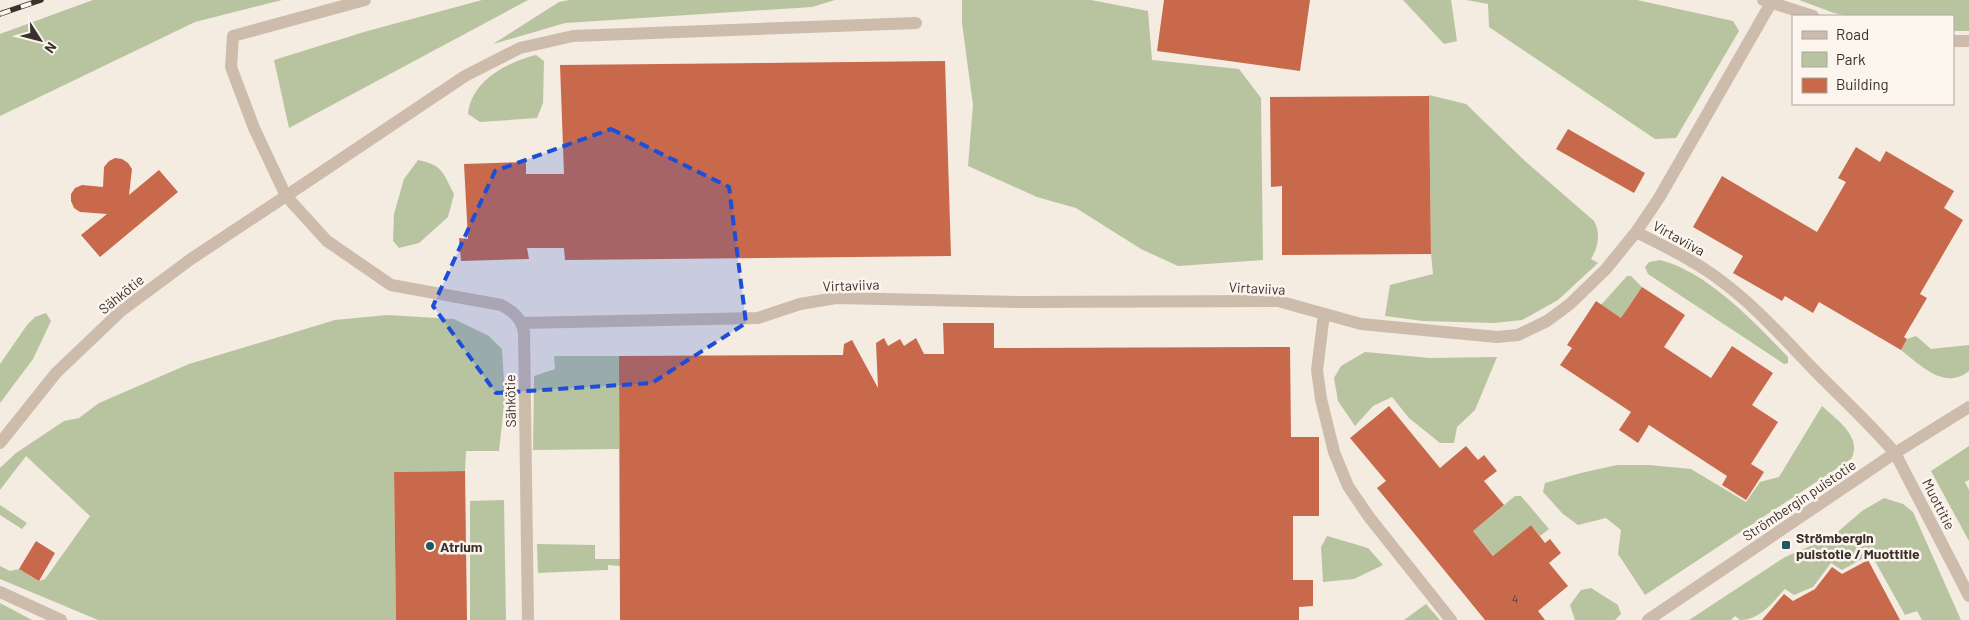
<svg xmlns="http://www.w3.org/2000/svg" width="1969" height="620" viewBox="0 0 1969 620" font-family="Barlow,sans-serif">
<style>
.green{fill:#b8c4a0}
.building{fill:#c8694b}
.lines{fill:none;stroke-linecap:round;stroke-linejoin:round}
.minor{stroke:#cdbbac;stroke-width:12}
.rail-casing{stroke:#3b302b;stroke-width:5.5}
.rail{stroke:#fbf5ee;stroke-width:4;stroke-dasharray:11;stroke-linecap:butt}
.marked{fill:#1d4ed8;fill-opacity:0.2;stroke:#1d4ed8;stroke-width:4;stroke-dasharray:10 6;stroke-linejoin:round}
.poi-dot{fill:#1f5a5e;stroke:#fbf5ee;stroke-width:2}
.labels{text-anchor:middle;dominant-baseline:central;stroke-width:5;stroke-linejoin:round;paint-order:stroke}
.number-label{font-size:11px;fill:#5e3e33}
.street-label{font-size:14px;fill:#3b302b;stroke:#fbf5ee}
.poi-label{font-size:14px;font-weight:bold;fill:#3b302b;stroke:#fbf5ee;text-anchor:start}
</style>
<rect width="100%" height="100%" fill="#f4ebe1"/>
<path class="green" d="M93 0H282L195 22 0 116V34Z
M482 0H528L289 128 274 60 364 32Z
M569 0H835L812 7 565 23 493 44 559 2Z
M962 0H1091L1148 11 1152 60 1239 69 1261 98 1263 260 1178 266 1141 249 1076 208 1037 197 968 166 973 105 962 23Z
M1403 0H1451L1457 41 1444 44Z
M1466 0H1637L1733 21 1739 31 1676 138 1655 139 1489 27 1488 4Z
M1799 0H1969V31H1953V16H1850L1834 13Z
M536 55 544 61 543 103 537 118 480 122 468 114C471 81 507 62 536 55Z
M1429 95 1466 104 1525 161 1594 221C1601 234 1598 247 1591 259L1598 263 1558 300 1522 320 1494 323 1423 321 1385 316 1390 285 1433 274 1431 254Z
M418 160C443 165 443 173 454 194L448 217 419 243 399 248 393 241 394 214 404 179Z
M1660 260C1708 272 1754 322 1788 357V363L1784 364 1648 274 1645 267 1649 262Z
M1627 276H1631L1642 287 1625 312 1632 325 1601 305Z
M46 313 51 321 33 359 0 403V364L27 325 35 317Z
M387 315 454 319 489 336 502 349 505 397 499 451H466L465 471 394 472 396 620H98L0 579V566L10 571 19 569 39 581 45 579 90 516 26 456 0 490V468L16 453 64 421 79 418 99 403 189 364 335 320Z
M1916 336 1931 349 1969 345V371C1945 391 1920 365 1901 350L1907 339Z
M1365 352 1430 358 1497 357 1475 410 1457 427 1454 443H1440L1409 418 1392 397 1373 406 1355 426 1338 401 1334 378 1341 366Z
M554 356H619V449L533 450 534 376 555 369Z
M1822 406C1837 420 1863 437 1851 459L1645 595 1618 554 1621 530 1606 518 1578 525 1563 514 1543 492 1545 483 1581 473 1617 465H1649L1691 469 1746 502 1760 482 1779 477Z
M1969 446V480L1965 482 1969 490V541L1931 471Z
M1515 496H1521L1549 529 1540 536 1531 525 1509 543 1496 559 1473 531Z
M1884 498 1903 504 1913 512 1961 620H1922L1917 611 1905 615 1871 554 1842 570 1831 563 1813 587 1794 595 1785 589C1772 603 1760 620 1740 620L1735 616 1731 620H1689L1785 557 1833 536 1862 511Z
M504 500 506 620H470V501Z
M0 505 27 523 22 529 0 515Z
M1327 536 1368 548 1383 565 1354 579 1323 582 1321 547Z
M537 544 595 545V559H620V566L608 565V570H605L538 573Z
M1591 588 1618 605 1621 614 1615 620H1575L1570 605 1581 590Z
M0 603 32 620H0Z
M1426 604 1440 620H1404Z"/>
<path class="building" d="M1164 0H1310L1300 71 1157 51Z
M945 61 951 256 565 260 564 248H527L529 259 461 261 459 238 468 239 464 164 526 162V174H564L560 65Z
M1429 96 1431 254 1282 255V186L1271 187 1270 97Z
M1568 129 1645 173 1634 193 1556 149Z
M1856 147 1880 162 1886 151 1954 191 1944 208 1963 220 1920 294 1927 298 1904 337 1907 339 1901 350 1819 302 1813 313 1785 296 1782 301 1733 273 1743 256 1693 227 1722 176 1817 232 1846 182 1838 178Z
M115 158 122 159 128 163 132 169 129 195 159 170 178 192 100 257 81 235 107 214 80 212 74 208 71 201V194L75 188 82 185 103 187 104 167 109 161Z
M1642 287 1685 315 1664 347 1711 378 1732 346 1773 373 1752 405 1778 422 1751 464 1764 472 1746 500 1722 485 1727 476 1649 425 1638 443 1619 430 1631 412 1560 365 1572 348 1567 345 1596 301 1621 318Z
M943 323H994V348L1290 347 1291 437H1319V516H1293V580H1313V606L1299 607V620H620L619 356 843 355 844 344 852 340 878 388 876 343 884 338 888 346 900 339 904 346 916 338 924 354H944Z
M1389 406 1440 468 1466 446 1478 460 1484 455 1497 471 1484 481 1504 505 1473 531 1493 556 1531 525 1545 543 1550 539 1561 553 1549 563 1568 586 1538 611 1545 620H1485L1377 488 1386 481 1350 438Z
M465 471 467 620H396L394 472Z
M36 541 55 553 39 581 19 569Z
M1868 560 1900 620H1762L1784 594 1793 601 1815 589 1832 567 1842 574Z"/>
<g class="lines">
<path class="minor" d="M1763 0 1813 16
M1953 41H1969
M1636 232 1659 198 1771 3
M1324 314 1317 370 1321 399 1334 452 1348 486 1369 517 1451 620
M522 323 758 318 800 304 836 298 1020 302 1278 301 1361 324 1497 337 1518 335 1547 321 1570 304 1606 269 1636 232C1662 245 1691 259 1716 277 1754 304 1785 340 1818 374 1844 400 1871 425 1895 453L1969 596
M0 443 56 373 121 311 191 259 286 196 254 128 231 67 233 36 365 0
M0 592 61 620
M528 620 524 332C521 318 514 312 501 305L391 285 327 241 286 196 465 76 520 48 573 36 916 23
M1648 620 1895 453 1969 407"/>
<defs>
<path id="rail" d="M0 14 41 0"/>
</defs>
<use href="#rail" class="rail-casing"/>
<use href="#rail" class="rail"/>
</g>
<path class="marked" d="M611 129 729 187 746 323 652 383 496 393 433 306 495 171Z"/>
<g class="poi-dot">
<rect x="1781" y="540" width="10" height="10" rx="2.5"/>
<circle cx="430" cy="546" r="5"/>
</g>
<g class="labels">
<g class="number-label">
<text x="1515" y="598">4</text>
</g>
<g class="street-label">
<text transform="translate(1679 238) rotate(29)">Virtaviiva</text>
<text transform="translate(851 285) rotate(-2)">Virtaviiva</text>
<text transform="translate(1257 288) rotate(3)">Virtaviiva</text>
<text transform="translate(121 294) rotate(-39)">Sähkötie</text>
<text transform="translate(510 401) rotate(-91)">Sähkötie</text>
<text transform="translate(1799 500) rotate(-34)">Strömbergin puistotie</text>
<text transform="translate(1939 504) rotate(63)">Muottitie</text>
</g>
<g class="poi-label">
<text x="1796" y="537">Strömbergin<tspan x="1796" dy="16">puistotie / Muottitie</tspan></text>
<text x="440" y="546">Atrium</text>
</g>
</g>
<rect x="1792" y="15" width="162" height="90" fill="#fbf5ee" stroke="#aea6a0"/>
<rect x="1802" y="31" width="25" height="8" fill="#cdbbac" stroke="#aea6a0"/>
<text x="1836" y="40" font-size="15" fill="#3b302b">Road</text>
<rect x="1802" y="52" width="25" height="15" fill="#b8c4a0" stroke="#aea6a0"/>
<text x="1836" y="65" font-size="15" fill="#3b302b">Park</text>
<rect x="1802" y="78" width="25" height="15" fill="#c8694b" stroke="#aea6a0"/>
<text x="1836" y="90" font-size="15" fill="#3b302b">Building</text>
<g transform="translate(40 40) rotate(126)" stroke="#fbf5ee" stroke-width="4" paint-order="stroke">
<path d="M0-4L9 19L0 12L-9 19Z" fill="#3b302b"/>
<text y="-8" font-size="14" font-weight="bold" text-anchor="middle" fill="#3b302b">N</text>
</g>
</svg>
